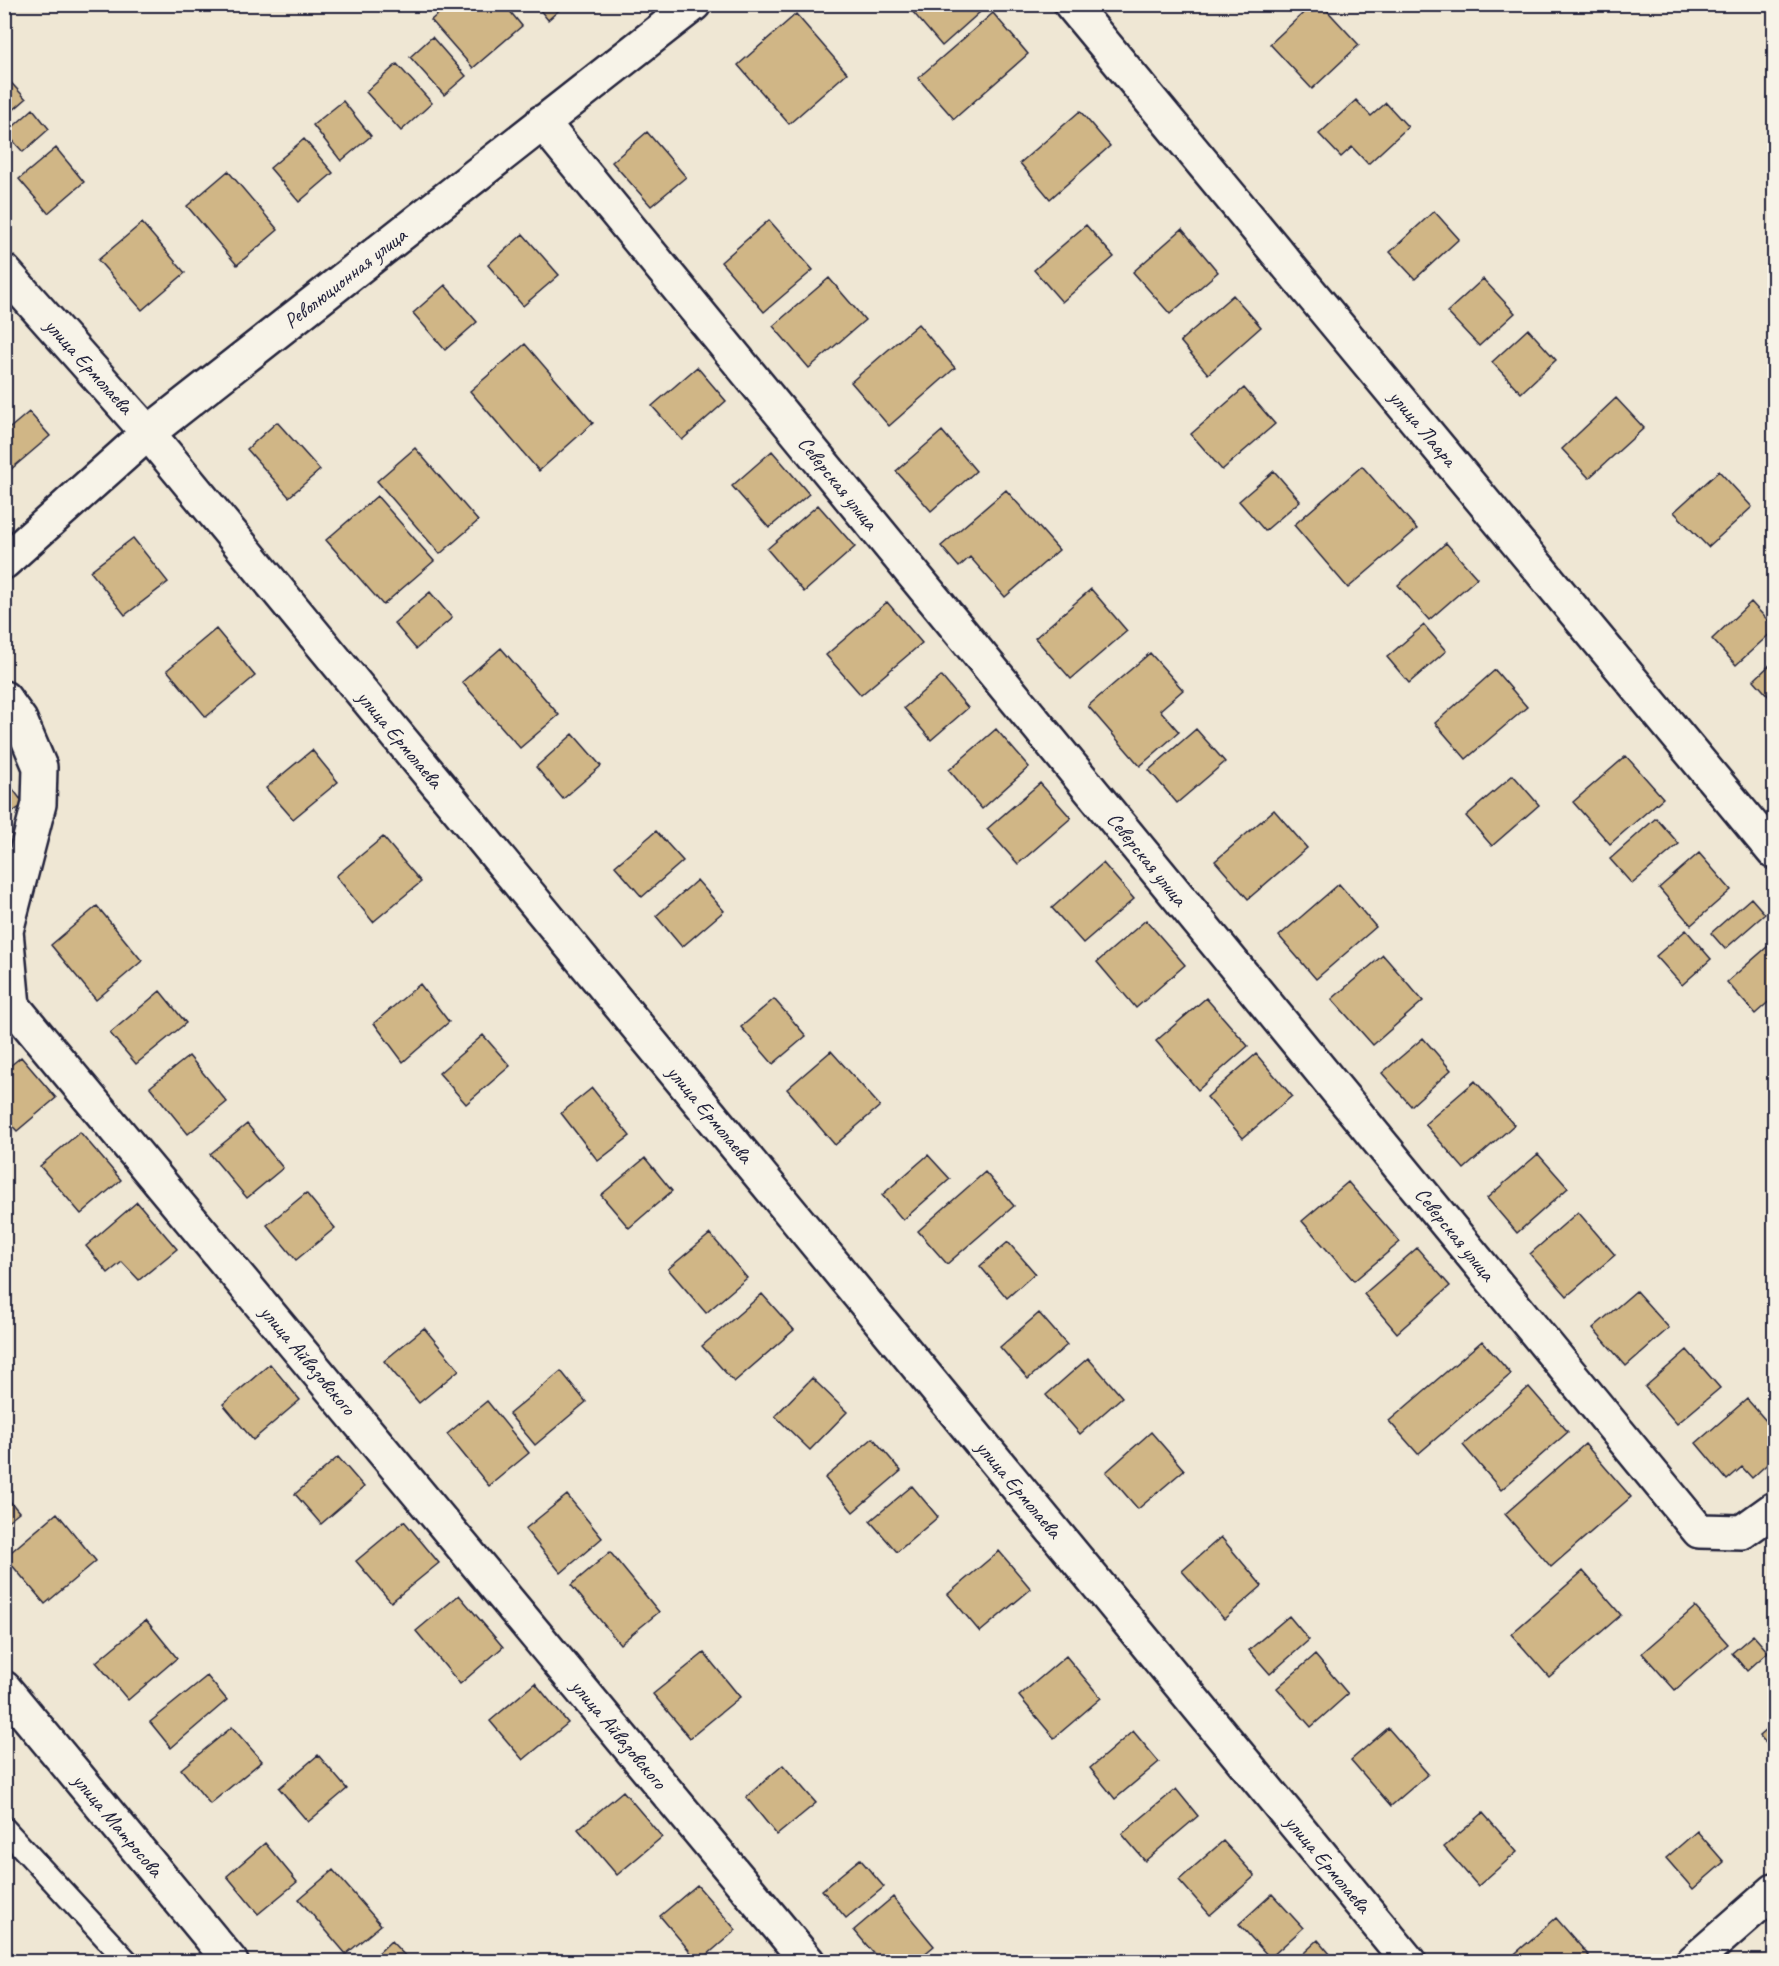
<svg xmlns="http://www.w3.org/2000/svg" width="1779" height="1966" viewBox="0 0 1779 1966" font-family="Caveat,sans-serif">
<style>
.building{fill:#d0b686;stroke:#22223b;stroke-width:1.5}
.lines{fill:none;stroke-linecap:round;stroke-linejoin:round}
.lane-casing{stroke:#22223b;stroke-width:26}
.street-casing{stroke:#22223b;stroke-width:38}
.lane{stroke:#f7f3e8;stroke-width:21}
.street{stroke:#f7f3e8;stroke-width:33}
.labels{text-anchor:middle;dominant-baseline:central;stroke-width:4.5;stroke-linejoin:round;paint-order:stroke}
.street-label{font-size:21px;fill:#22223b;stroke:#f7f3e8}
</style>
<rect width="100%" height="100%" fill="#efe7d4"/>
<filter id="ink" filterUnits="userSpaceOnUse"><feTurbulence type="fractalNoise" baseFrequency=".0167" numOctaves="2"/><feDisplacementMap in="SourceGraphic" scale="12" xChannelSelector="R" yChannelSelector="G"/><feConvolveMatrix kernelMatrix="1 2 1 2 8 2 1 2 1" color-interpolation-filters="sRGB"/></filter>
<g filter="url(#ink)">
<path class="building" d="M450 4H504L522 26 473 68 431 20Z
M535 4H566L548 20Z
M906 4H989L942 46Z
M1313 4H1321L1359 45 1312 89 1270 44Z
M993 13 1028 54 954 119 918 78Z
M796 14 847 73 789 124 738 65Z
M432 37 466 76 444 95 410 57Z
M397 64 432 103 401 131 366 92Z
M4 75 26 99 4 118Z
M1356 100 1371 116 1386 103 1408 127 1368 164 1352 147 1341 157 1319 134Z
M343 101 371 136 341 161 313 125Z
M33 109 49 129 23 152 6 133Z
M1080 111 1110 146 1050 199 1020 163Z
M647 132 686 177 651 206 612 162Z
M304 139 333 173 299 202 270 168Z
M56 148 84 182 48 213 19 179Z
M228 171 278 230 237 265 187 206Z
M1434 211 1459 239 1415 279 1390 252Z
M769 220 813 270 764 312 721 262Z
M142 223 185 273 142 310 98 260Z
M1086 225 1114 257 1062 302 1034 270Z
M1182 229 1218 272 1170 314 1133 272Z
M523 234 559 275 523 306 488 265Z
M829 278 865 320 809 368 773 326Z
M1483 279 1515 313 1479 346 1447 312Z
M445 285 477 322 445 350 413 313Z
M1233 295 1261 327 1208 374 1180 341Z
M918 324 955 368 889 426 851 382Z
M1528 329 1556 360 1521 393 1492 362Z
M525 344 593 423 539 471 470 391Z
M697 367 726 401 682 440 652 406Z
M1244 388 1275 424 1222 470 1191 434Z
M1616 398 1644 428 1589 478 1562 449Z
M29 412 50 436 9 471 4 465V433Z
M277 422 320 470 289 497 247 449Z
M942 431 976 471 931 511 896 471Z
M415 448 478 521 440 554 377 481Z
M772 451 809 494 769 528 732 486Z
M1362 466 1417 529 1348 588 1294 525Z
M1274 471 1300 501 1265 531 1239 501Z
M1719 471 1752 507 1708 547 1674 512Z
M1006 490 1059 550 1005 597 970 557 959 567 941 546Z
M377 496 434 561 383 605 326 540Z
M818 505 855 547 804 592 767 549Z
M133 538 168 582 125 615 90 571Z
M1446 543 1477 578 1429 620 1398 585Z
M1091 589 1127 631 1071 679 1035 638Z
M430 592 452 618 416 649 394 623Z
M887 602 922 643 861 695 826 655Z
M1751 602 1774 627V630L1736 665 1712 639Z
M1424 625 1446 651 1409 683 1387 657Z
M216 629 255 676 206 717 167 670Z
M501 648 559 715 520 748 462 682Z
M1150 653 1183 690 1160 710 1179 732 1140 766 1088 706Z
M1774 661V694L1770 698 1754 680Z
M1495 670 1527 707 1466 759 1435 723Z
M941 676 968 708 931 740 904 708Z
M996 729 1029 767 982 809 949 770Z
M1196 729 1225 762 1177 803 1149 770Z
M573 734 601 766 563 799 536 767Z
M312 750 338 782 293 819 266 788Z
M1626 756 1663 798 1610 844 1573 802Z
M1513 775 1539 805 1492 846 1466 816Z
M4 777 24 804 4 818Z
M1040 783 1071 818 1018 864 987 829Z
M1274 810 1307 848 1248 899 1215 861Z
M1656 818 1679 844 1632 884 1610 859Z
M656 831 683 861 642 897 615 866Z
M383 837 421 882 373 922 336 876Z
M1699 853 1731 890 1691 925 1659 888Z
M1103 863 1134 899 1083 943 1052 908Z
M697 880 724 911 682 947 656 916Z
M1339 884 1376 927 1316 979 1279 936Z
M1751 898 1765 914 1725 949 1711 933Z
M97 906 142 961 96 1000 51 945Z
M1146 920 1185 965 1136 1008 1097 962Z
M1686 930 1711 959 1682 985 1656 956Z
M1774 941V997L1755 1014 1727 982Z
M1383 955 1423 1001 1373 1045 1332 999Z
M420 984 449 1022 403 1062 374 1023Z
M160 991 186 1023 136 1064 110 1033Z
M1206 998 1248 1046 1198 1090 1156 1041Z
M774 999 806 1036 773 1064 741 1027Z
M483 1035 510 1066 466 1104 439 1073Z
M1423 1038 1451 1070 1411 1106 1382 1073Z
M831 1051 880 1106 835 1145 787 1089Z
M1256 1054 1292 1096 1243 1138 1207 1097Z
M189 1056 227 1102 188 1134 150 1087Z
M21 1057 56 1098 17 1131 4 1117V1071Z
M1475 1081 1514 1125 1464 1169 1425 1124Z
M592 1088 630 1136 598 1161 561 1113Z
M247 1124 283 1168 247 1198 210 1154Z
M80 1132 121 1180 81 1214 40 1166Z
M1538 1154 1568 1188 1517 1233 1487 1198Z
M928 1155 950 1179 903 1220 882 1195Z
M645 1158 672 1191 629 1228 601 1195Z
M985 1172 1014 1206 947 1264 918 1231Z
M1348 1182 1400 1242 1354 1281 1302 1221Z
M306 1193 335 1228 296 1260 267 1225Z
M137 1202 177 1249 139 1280 122 1262 108 1273 86 1246Z
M1578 1212 1615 1255 1567 1296 1530 1254Z
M710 1234 747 1278 706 1313 668 1269Z
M1008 1242 1035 1273 1007 1298 980 1266Z
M1417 1248 1450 1286 1397 1333 1364 1294Z
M1636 1291 1669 1328 1626 1366 1593 1328Z
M762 1294 794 1330 734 1382 702 1346Z
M1039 1313 1067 1345 1028 1379 1000 1347Z
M424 1328 459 1370 419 1403 384 1361Z
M1482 1341 1511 1374 1418 1454 1389 1421Z
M1687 1350 1720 1388 1677 1424 1645 1387Z
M1088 1358 1122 1397 1080 1434 1046 1395Z
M270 1364 300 1400 253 1440 223 1404Z
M561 1371 586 1402 535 1445 509 1414Z
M812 1378 847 1412 810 1450 775 1416Z
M1529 1387 1568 1432 1501 1490 1463 1445Z
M1747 1399 1774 1430V1458L1752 1478 1742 1467 1727 1480 1696 1443Z
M487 1401 529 1453 489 1486 447 1434Z
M1151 1432 1184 1470 1138 1509 1106 1472Z
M873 1438 901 1471 853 1512 825 1478Z
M1585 1444 1631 1497 1551 1567 1505 1514Z
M338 1457 364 1487 321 1524 295 1494Z
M912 1486 938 1517 897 1552 870 1521Z
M4 1494 19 1512 4 1524Z
M567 1495 602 1538 561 1573 525 1529Z
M57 1513 96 1561 45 1604 5 1557Z
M404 1521 439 1563 391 1602 356 1561Z
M1221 1537 1262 1586 1224 1619 1182 1571Z
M999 1551 1031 1589 980 1632 948 1594Z
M610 1552 659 1612 620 1644 571 1585Z
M1583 1571 1621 1615 1549 1677 1511 1634Z
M459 1595 503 1647 460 1684 416 1631Z
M1695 1607 1728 1644 1675 1690 1642 1653Z
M1289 1616 1309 1640 1270 1674 1249 1650Z
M146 1620 177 1658 128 1700 96 1662Z
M1753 1635 1768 1652 1747 1671 1732 1653Z
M704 1653 740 1697 690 1738 653 1694Z
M1315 1655 1348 1694 1311 1727 1277 1688Z
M1066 1656 1101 1698 1054 1738 1019 1696Z
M207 1676 227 1700 171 1748 150 1722Z
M535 1683 568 1723 523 1760 490 1721Z
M1774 1724V1753L1760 1736Z
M232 1727 262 1761 210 1804 181 1769Z
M1388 1728 1428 1774 1391 1806 1351 1760Z
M1133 1731 1159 1762 1115 1799 1090 1768Z
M318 1755 347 1789 308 1822 279 1788Z
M783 1765 816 1803 777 1835 746 1797Z
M1176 1789 1198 1816 1145 1861 1122 1834Z
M623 1791 662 1837 617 1875 578 1829Z
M1483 1813 1517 1852 1478 1886 1444 1847Z
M1697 1831 1724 1862 1693 1889 1666 1858Z
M1223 1841 1255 1876 1210 1915 1179 1880Z
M265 1843 297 1882 258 1914 227 1876Z
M860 1859 884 1887 846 1918 822 1890Z
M333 1870 381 1925 346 1954 299 1899Z
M697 1885 736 1930 699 1962 660 1916Z
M1272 1894 1303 1928 1270 1958 1239 1924Z
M893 1897 934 1946 915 1962H881L854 1930Z
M1556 1918 1589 1956 1582 1962H1513L1510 1958Z
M1318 1940 1337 1962H1294Z
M391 1941 411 1962H369Z"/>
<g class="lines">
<defs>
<path id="lane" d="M4 1828 128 1962"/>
<path id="street" d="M1071 4 1774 852
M542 122 1699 1531 1742 1532 1774 1509
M4 271 148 433 1409 1962
M4 562 148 433 694 4
M4 698 20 720 40 767 39 804 6 931 13 1006 808 1962
M4 1688 231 1962
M1693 1962 1774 1891"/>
</defs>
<use href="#lane" class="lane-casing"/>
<use href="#street" class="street-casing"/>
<use href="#lane" class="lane"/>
<use href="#street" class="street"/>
</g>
</g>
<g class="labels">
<g class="street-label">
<text transform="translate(345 278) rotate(-38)">Революционная улица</text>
<text transform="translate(89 366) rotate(48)">улица Ермолаева</text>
<text transform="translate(1423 428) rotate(50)">улица Лаара</text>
<text transform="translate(838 483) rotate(51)">Северская улица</text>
<text transform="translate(400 739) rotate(50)">улица Ермолаева</text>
<text transform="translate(1147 859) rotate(51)">Северская улица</text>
<text transform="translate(710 1114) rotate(50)">улица Ермолаева</text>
<text transform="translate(1455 1234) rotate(51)">Северская улица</text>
<text transform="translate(308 1360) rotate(50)">улица Айвазовского</text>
<text transform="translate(1019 1489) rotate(50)">улица Ермолаева</text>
<text transform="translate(619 1734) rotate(50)">улица Айвазовского</text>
<text transform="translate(118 1825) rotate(50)">улица Матросова</text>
<text transform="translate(1328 1864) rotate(50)">улица Ермолаева</text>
</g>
</g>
<rect width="1779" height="1966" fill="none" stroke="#f7f3e8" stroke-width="24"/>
<rect x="12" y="12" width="1755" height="1942" fill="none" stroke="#22223b" stroke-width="2" filter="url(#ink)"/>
</svg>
